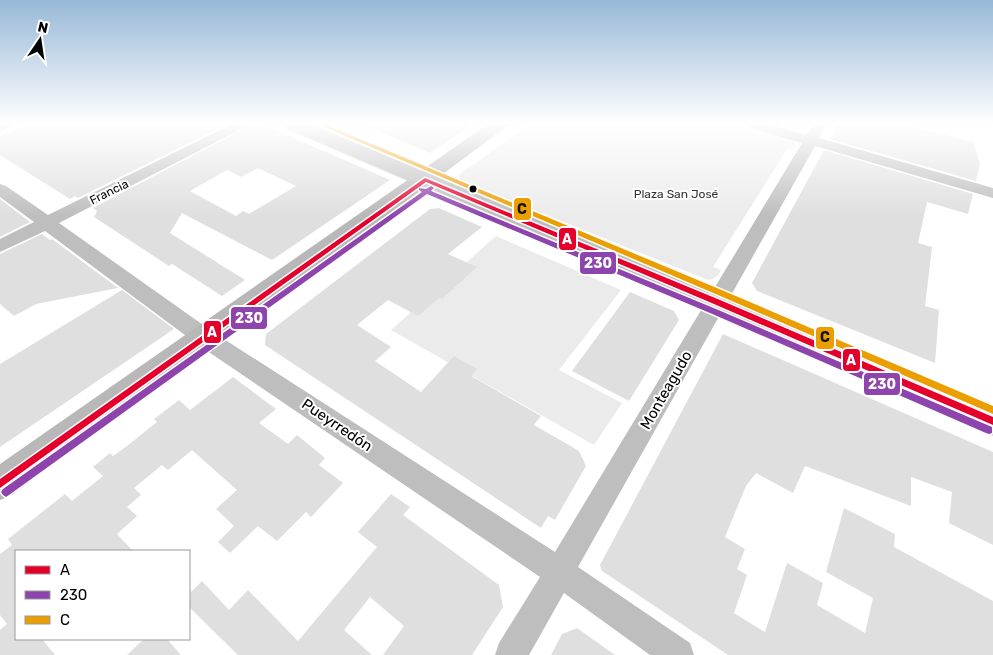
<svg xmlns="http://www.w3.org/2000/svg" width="993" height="655" viewBox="0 0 993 655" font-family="Rubik,sans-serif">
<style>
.green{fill:#ebebeb}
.building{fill:#dfdfdf;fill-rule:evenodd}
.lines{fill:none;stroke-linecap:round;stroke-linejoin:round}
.primary-casing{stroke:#dbdbdb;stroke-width:2}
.street{fill:#bebebe;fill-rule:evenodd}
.secondary{fill:#b8b8b8;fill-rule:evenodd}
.primary{fill:#bebebe;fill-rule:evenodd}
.bus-1-casing{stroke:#fff;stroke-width:3}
.bus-2-casing{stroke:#fff;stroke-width:3}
.bus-3-casing{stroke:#fff;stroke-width:3}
.bus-1{fill:#e4002b;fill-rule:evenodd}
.bus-2{fill:#8e44ad;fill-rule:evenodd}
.bus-3{fill:#eb9e00;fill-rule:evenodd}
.bus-dot{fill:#000;stroke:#fff;stroke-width:2}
.labels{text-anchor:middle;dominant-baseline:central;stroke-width:4;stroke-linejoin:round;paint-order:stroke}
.far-street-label{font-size:12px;fill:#000;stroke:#fff}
.far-park-label{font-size:12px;fill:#323232;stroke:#fff}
.street-label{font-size:15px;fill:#000;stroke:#fff}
.line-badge{stroke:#fff;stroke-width:2}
.badge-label{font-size:14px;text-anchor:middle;font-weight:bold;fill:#fff}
.pale-badge-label{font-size:14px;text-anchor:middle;font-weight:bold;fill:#111}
</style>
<rect width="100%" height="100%" fill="#fff"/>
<path class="green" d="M530 124H740L786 138 793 141 796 146 793 150 787 149 713 267 721 270C718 276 715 279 708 280L462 181 459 177 461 173Z
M496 236 621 290 559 370 622 403 594 445 391 330Z"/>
<path class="building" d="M30 124H227L78 198 75 196 70 199 0 155V136Z
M253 124H262L390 180 272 260 182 213 170 233 245 280 222 296 172 264 169 266 94 217 97 211 93 208ZM258 168 296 186 249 214 243 211 236 216 190 191 227 170 241 177Z
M360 124H473L430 153Z
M837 124H904L973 142 980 163 976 181 830 139Z
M824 150 973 194 968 214 927 202 918 243 932 247 925 306 939 310 935 363 757 291 752 283Z
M0 199 30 222 0 237Z
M439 208 482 227 448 254 477 267 442 299 439 298 418 316 388 300 357 325 391 347 375 361 421 392 454 356 477 369 471 376 541 416 534 425 579 451 586 466 555 520 548 516 541 528 265 345 266 334 430 209Z
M42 234 50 240 52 239 118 288 36 304 14 316 0 304V254Z
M122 290 174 329 0 447V364Z
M630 292 674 311 679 320 629 401 572 371Z
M723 334 993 452V545L949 523 952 492 911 477V506L805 466 793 493 756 473 746 486 725 537 745 549 737 569 747 575 734 613 765 632 787 563 823 583 817 605 865 633 873 598 826 572 844 508 895 534 894 547 993 601V655H728L602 571 600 565Z
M233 377 276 409 259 423 288 444 297 435 325 458 319 465 343 483 311 517 306 512 277 541 258 526 230 553 218 542 234 526 216 509 237 490 192 450 168 470 162 465 134 488 141 495 127 507 137 516 117 534 133 551H18L16 549V639H42L55 655H0V630L7 624 0 615V554L12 545 8 539 65 494 72 501 103 476 93 467 110 453 113 456 127 446 157 422 154 419 179 400 190 410Z
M391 494 410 507 403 515 499 585 503 607 472 655H383L404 626 370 597 344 630 372 655H238L189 607V594L202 581 229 610 248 590 298 641 377 547 358 532Z
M577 628 615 655H551L562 634Z
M144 639H167L181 655H127Z"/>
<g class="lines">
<defs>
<path id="primary" d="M283 124H309L993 407V435L708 309 286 128Z"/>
</defs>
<use href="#primary" class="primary-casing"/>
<path class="street" d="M0 124H16L0 132Z
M232 124H251L59 223 213 332 555 552 802 143 748 127 746 124H770L806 135 813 124H827L819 138 993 188V198L815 146 578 567 690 643 694 655H650L564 593 529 655H495L499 643 540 577 197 344 45 231 0 252V239L34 222 0 197V184L6 186 48 215Z"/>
<path class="secondary" d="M488 124H510L12 495 0 500V464Z"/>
<use href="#primary" class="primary"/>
<defs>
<path id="bus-1" d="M425 178 720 300 993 417V425L714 304 426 182 0 488V479Z"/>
<path id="bus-2" d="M431 186 434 188 431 191 716 309 992 427V433L989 434 986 433 710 313 427 194 9 495 6 497 3 495 1 492 3 489 422 192 419 190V188L426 189Z"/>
<path id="bus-3" d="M317 124H324L724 291 993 406V414L718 295Z"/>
</defs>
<use href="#bus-1" class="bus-1-casing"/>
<use href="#bus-2" class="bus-2-casing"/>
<use href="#bus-3" class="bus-3-casing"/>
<use href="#bus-1" class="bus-1"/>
<use href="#bus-2" class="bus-2"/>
<use href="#bus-3" class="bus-3"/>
</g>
<linearGradient id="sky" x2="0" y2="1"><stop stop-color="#97b8d7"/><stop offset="0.57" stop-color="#fff"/><stop offset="1" stop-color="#fff" stop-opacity="0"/></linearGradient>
<rect width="993" height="216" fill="url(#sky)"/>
<circle class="bus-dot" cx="473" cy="189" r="4.5"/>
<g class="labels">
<g class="far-street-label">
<text transform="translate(109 192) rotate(-26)">Francia</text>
</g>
<g class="far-park-label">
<text x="676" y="194">Plaza San José</text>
</g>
<g class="street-label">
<text transform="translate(666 390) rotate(-60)">Monteagudo</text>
<text transform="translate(337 425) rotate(34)">Pueyrredón</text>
</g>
</g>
<g class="line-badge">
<rect x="513" y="197" width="19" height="24" rx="5" fill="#eb9e00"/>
<rect x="558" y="227" width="19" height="24" rx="5" fill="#e4002b"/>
<rect x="579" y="251" width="38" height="24" rx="5" fill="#8e44ad"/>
<rect x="230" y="306" width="38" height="24" rx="5" fill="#8e44ad"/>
<rect x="203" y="320" width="19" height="24" rx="5" fill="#e4002b"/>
<rect x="815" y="326" width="20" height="24" rx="5" fill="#eb9e00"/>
<rect x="842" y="348" width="19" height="24" rx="5" fill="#e4002b"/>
<rect x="863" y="372" width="38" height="24" rx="5" fill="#8e44ad"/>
</g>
<g class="badge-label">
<text x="567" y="244">A</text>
<text x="598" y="268">230</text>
<text x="249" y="323">230</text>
<text x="212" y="337">A</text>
<text x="851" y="365">A</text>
<text x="882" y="389">230</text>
</g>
<g class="pale-badge-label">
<text x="522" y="214">C</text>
<text x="825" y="342">C</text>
</g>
<rect x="15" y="550" width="175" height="90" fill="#ffffff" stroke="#999999"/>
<rect x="25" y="566" width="25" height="8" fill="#e4002b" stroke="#999999"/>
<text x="60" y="575" font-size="15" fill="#000000">A</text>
<rect x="25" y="591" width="25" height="8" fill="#8e44ad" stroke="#999999"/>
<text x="60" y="600" font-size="15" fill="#000000">230</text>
<rect x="25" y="616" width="25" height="8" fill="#eb9e00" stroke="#999999"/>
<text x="60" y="625" font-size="15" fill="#000000">C</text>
<g transform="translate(40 40) rotate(13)" stroke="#ffffff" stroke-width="4" paint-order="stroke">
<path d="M0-4L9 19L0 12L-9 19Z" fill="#000000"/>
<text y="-8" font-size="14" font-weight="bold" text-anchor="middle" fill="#000000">N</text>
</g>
</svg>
